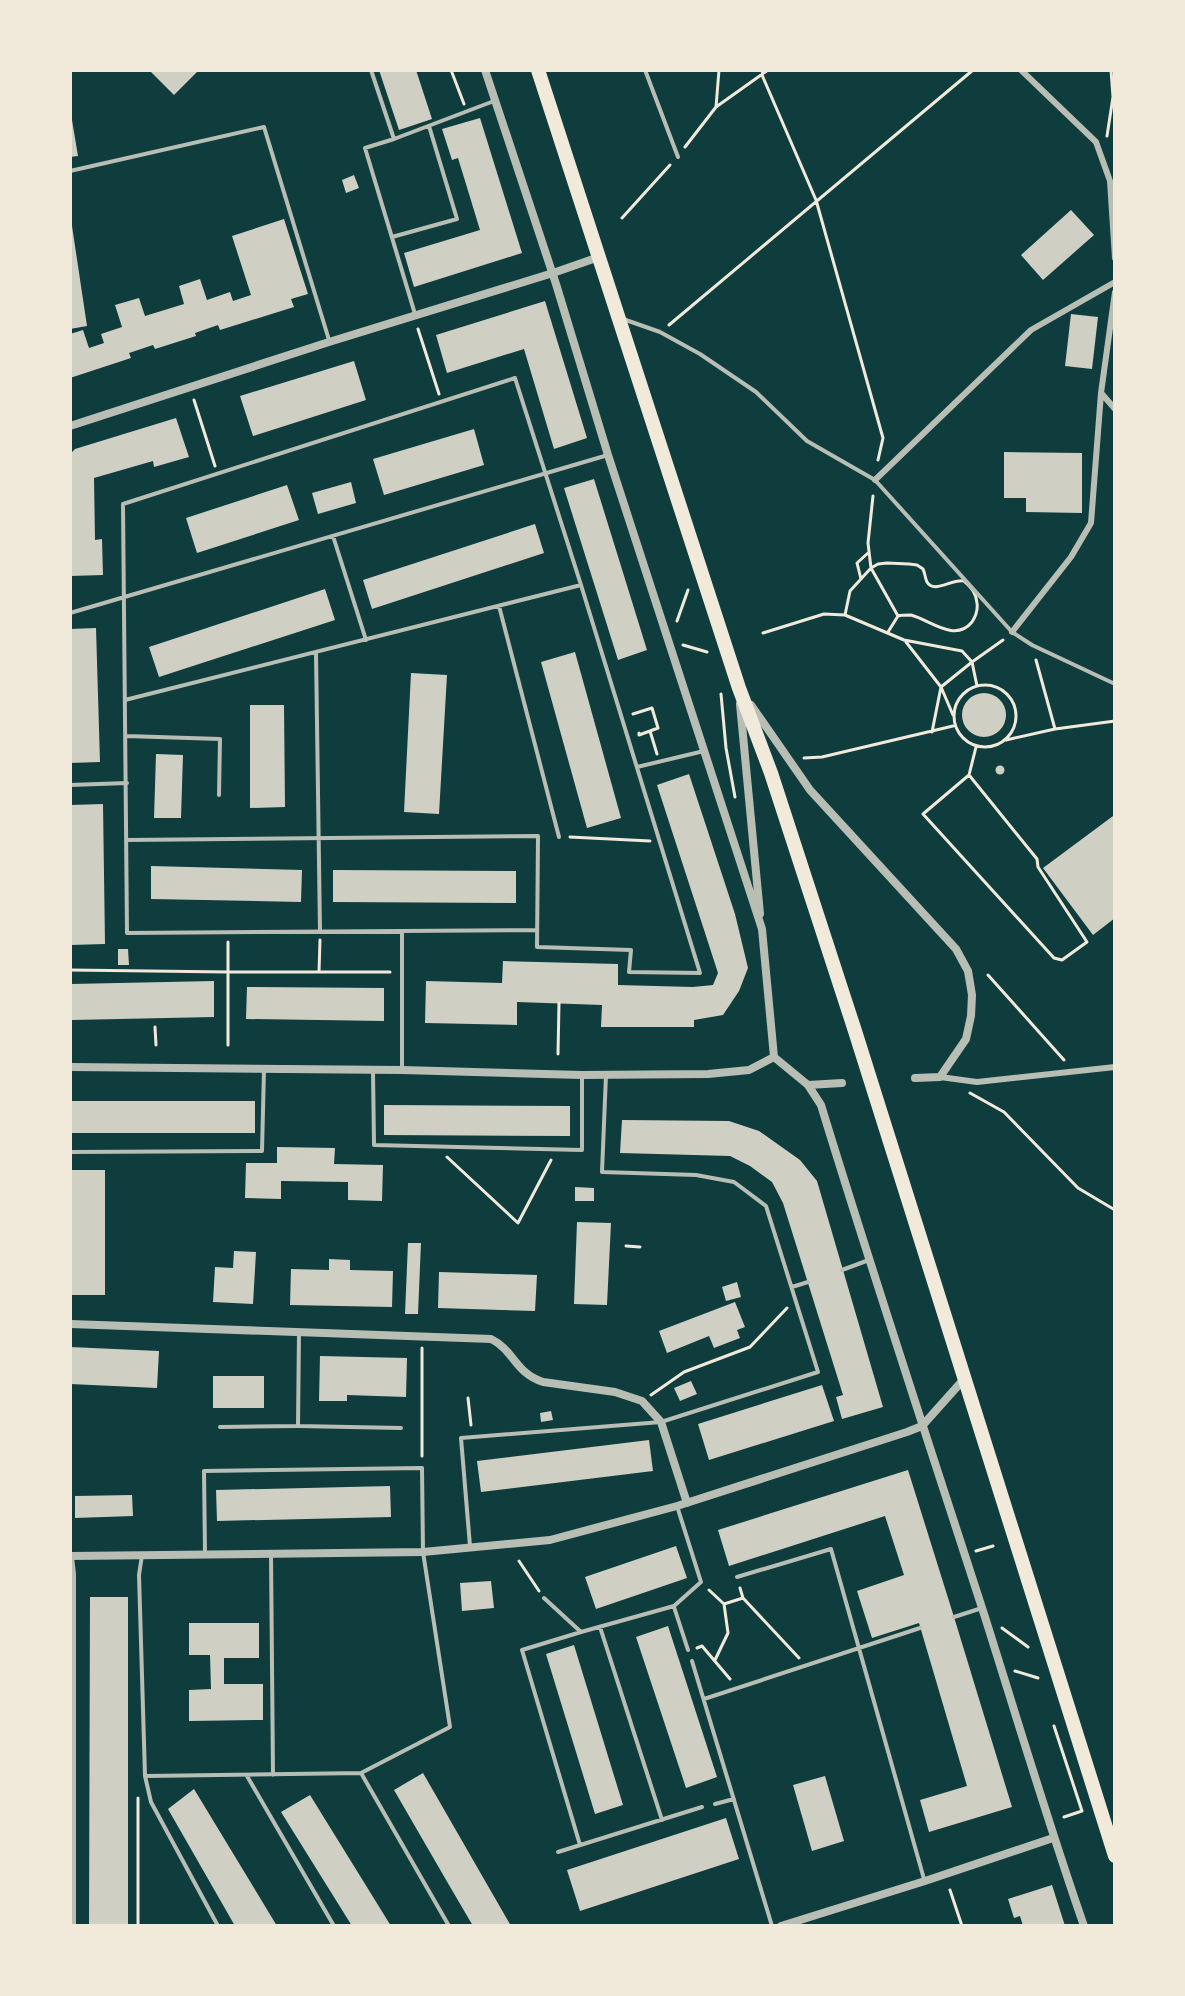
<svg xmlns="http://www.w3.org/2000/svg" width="1185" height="1996" viewBox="0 0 1185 1996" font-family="'Playfair Display',serif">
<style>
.building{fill:#cfcfc3}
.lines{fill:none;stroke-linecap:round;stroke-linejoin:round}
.path{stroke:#f1e9da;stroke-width:3}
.service{stroke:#b8beb3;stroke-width:4}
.pedestrian{stroke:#b8beb3;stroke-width:6}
.minor{stroke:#b8beb3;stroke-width:8}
.trunk{stroke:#f1e9da;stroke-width:14}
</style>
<rect width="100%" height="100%" fill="#0f3d3e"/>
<path class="building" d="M149 70H199L174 95Z
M379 70H416L432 119 399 130Z
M480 118 522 253 414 287 404 253 480 230 458 158 452 160 442 129Z
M70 120H72L78 156 70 157Z
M354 175 359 188 346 193 342 180Z
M1071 210 1094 235 1043 280 1021 255Z
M284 219 308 294 291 299 294 307 220 330 218 325 195 333 196 336 155 349 153 345 129 353 131 358 70 378V334L83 330 89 348 104 343 101 334 122 327 115 305 139 298 145 316 184 304 179 286 200 279 207 300 230 292 233 301 251 295 232 236Z
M70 226H72L87 326 70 329Z
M545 301 587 438 554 449 524 349 447 373 436 335Z
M1071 314 1098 317 1092 369 1065 366Z
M354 361 366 400 253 436 240 396Z
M176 418 189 457 154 467 153 461 94 478 95 540 102 539 103 575 70 576V454L75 449Z
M474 429 484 465 384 495 373 459Z
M1004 452 1082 453V513L1026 512V498H1004Z
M594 479 647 650 618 660 564 488Z
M351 482 356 503 318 514 312 493Z
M287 485 299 520 197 553 186 518Z
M535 524 544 553 372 609 363 580Z
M325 589 335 620 159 677 149 647Z
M96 628 100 762 70 763V629Z
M575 652 621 818 587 828 541 662Z
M411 673 447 675 439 814 404 812Z
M962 715a22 22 0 1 1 44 0a22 22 0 1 1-44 0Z
M250 705H284L285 807 250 808Z
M156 754 183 755 181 818H154Z
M995.5 770a4.5 4.5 0 1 1 9 0a4.5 4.5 0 1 1-9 0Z
M689 774 735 914 748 968 739 991 723 1015 694 1020V1027H601L602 1005 517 1002V1025L425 1023 426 981 502 983 503 961 618 964V985L693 987 713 985 718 973 657 785Z
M103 804 105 944 70 945V805Z
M1113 816 1115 819V918L1093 935 1043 868Z
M151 866 302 870 301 902 151 899Z
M333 870 516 871V903L333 902Z
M118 949H128L129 965H118Z
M214 981V1017L72 1020 71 984Z
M247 987 384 988V1021L246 1019Z
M70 1101H255V1133H71Z
M384 1105 570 1106V1136L384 1135Z
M622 1120 729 1121 759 1131 800 1160 817 1181 883 1407 842 1419 836 1397 843 1395 783 1203 772 1182 750 1166 730 1156 620 1153Z
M277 1147 335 1148 334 1164 383 1165 382 1201 348 1200V1182L281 1181V1199L245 1198 246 1163H277Z
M71 1170H105V1295H72Z
M575 1187 594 1188V1201H575Z
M577 1222 611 1223 607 1305 574 1304Z
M408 1243H421L418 1314H405Z
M234 1251 256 1252 253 1304 213 1302 215 1267 233 1268Z
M329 1259 350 1260V1270L393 1271 392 1307 290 1305 291 1269 329 1270Z
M439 1272 537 1275 535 1311 438 1308Z
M737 1282 741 1297 726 1301 722 1287Z
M735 1302 745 1327 737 1330 740 1338 714 1348 709 1336 667 1353 659 1331Z
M70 1347 159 1351 157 1388 70 1384Z
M320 1356 407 1358 406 1397 347 1395V1401H319Z
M213 1376H264V1408H213Z
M691 1381 697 1394 680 1401 674 1388Z
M822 1385 834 1421 709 1460 698 1424Z
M551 1411 553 1420 541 1422 540 1413Z
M649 1440 653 1471 481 1492 477 1461Z
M908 1470 954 1617 1012 1807 929 1832 920 1800 967 1786 919 1623 872 1638 857 1591 904 1575 885 1516 729 1566 718 1530Z
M390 1486 391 1517 217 1521 216 1490Z
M132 1495 133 1516 75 1518V1496Z
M676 1546 687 1578 596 1609 585 1577Z
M491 1581 494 1608 462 1611 460 1583Z
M90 1597H128V1926H89Z
M189 1623H259V1658H224V1684H263V1720L189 1721V1690L211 1689 210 1655H189Z
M668 1626 717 1777 686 1788 636 1637Z
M574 1645 623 1805 595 1814 546 1654Z
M423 1773 511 1926H473L449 1885 394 1790Z
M825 1776 844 1841 812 1851 793 1785Z
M194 1789 277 1926H235L168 1809Z
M310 1795 391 1926H352L281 1812Z
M726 1818 739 1859 580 1911 567 1870Z
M1052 1885 1065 1926H1023L1020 1916 1014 1918 1008 1899Z"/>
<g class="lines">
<path class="path" d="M451 70 464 104
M763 70 762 75 816 200 883 438 878 460
M716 107 768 70
M1107 136 1113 97 1111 70
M685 147 716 107 719 70
M622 218 670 165
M669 325 973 70
M418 329 439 394
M194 400 215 466
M887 563 909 564 917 565 923 569C925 573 925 578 927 582 934 594 951 579 964 581 972 588 976 593 977 603 978 610 976 616 972 622 955 643 930 620 911 615 909 615 901 615 898 616L871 568 878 564Z
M861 579 857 563 868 553
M845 615 850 591 871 568 868 543 873 496
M677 621 688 590
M888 632 898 616
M763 633 824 614 845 615 904 640 962 651 972 662 977 686
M906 642 941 687 953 715
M683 645 707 652
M1036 660 1055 729
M954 716a31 31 0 1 1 62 0a31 31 0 1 1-62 0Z
M721 694 726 748 735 797
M633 714 652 708 658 728 650 731
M932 732 941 687 972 662 1003 640
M639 733V735L650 731 657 754
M1006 740 1055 729 1115 721
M804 758 822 757 953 726
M969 775 1037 859 1038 867 1087 942 1062 960 1054 958 923 814 969 775 976 747
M570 837 650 841
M228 942V972H390
M70 970 228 972V1045
M319 972 320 940
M988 975 1064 1060
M155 1027 156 1045
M558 1054 559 1003
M970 1093 1004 1112 1078 1188 1115 1210
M447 1157 518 1223 551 1160
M626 1246 640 1247
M422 1348V1456
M651 1395 684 1372 750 1347 787 1308
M468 1398 471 1425
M976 1551 993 1546
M519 1561 539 1591
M740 1588 743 1598 799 1658
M709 1590 724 1604 728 1633 715 1660
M724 1604 743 1598
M1002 1628 1028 1647
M697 1648 702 1646 730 1679
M1015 1671 1038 1678
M1054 1726 1082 1811 1064 1817
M950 1890 962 1926
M138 1926V1798"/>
<path class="service" d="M371 70 394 139
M645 70 678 157
M70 171 264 127 329 340
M392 237 457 219 429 126
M415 314 365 148 394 139 494 101
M623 319 660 332 700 354 756 392 807 441 875 480 1012 632 1032 645 1115 684
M333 536 366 640
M499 606 559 837
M70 613 608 455
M316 653 320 931
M125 700 581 585
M126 736 220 739 219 795
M637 767 704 751
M70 785 127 783
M127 840 538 836 537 947 631 950 629 972 700 973 581 585 515 378 123 504 127 933 537 930
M402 931V1068
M373 1071 374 1145 582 1150V1075
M70 1152 262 1151 264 1070
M842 1270 869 1260
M792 1287 808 1282
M299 1332 298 1426 401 1428
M220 1427 297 1426
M470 1546 461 1438 661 1422 818 1372 766 1206 734 1182 696 1175 602 1172 606 1075
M271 1554 273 1775
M142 1555 139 1575 145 1776 151 1802 218 1926
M72 1557 74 1574V1926
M737 1577 831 1549 924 1879
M544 1598 581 1632 674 1606 701 1582 677 1506
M674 1607 688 1650
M954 1617 982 1608
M600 1627 662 1820
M692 1661 772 1926
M704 1699 920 1628
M361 1773 449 1926
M145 1776 361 1773 450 1727 423 1552 422 1468 204 1471 205 1553
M247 1776 334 1926
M715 1804 734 1799
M580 1845 522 1650 581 1632
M558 1852 702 1807"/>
<path class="pedestrian" d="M1021 70 1096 142 1110 181 1115 258
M1102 394 1115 409
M875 480 1031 330 1115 282
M1012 632 1071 557 1091 523 1101 393 1115 292
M940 1077 977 1082 1115 1067"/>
<path class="minor" d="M485 70 556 284 608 455 762 929 774 1057 808 1085 821 1105C873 1275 929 1444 984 1614 1017 1718 1048 1823 1084 1926
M70 426 329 342 553 273 599 257
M740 704 760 914
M751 705 810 790 956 949 968 971 972 995 971 1016 966 1039 940 1077 915 1078
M70 1067 402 1070 582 1075 708 1074 749 1070 774 1057
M808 1085 842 1083
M70 1324 491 1339C514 1350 515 1373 543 1382L615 1392 642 1401 661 1422 687 1503
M70 1556 423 1552 550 1540 677 1506 907 1432 922 1426 964 1379
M781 1926 925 1881 1053 1838"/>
<path class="trunk" d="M538 70 739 688 771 773 855 1031 1115 1856"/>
</g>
<rect width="1185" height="1996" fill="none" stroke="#f1e9da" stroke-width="144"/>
</svg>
